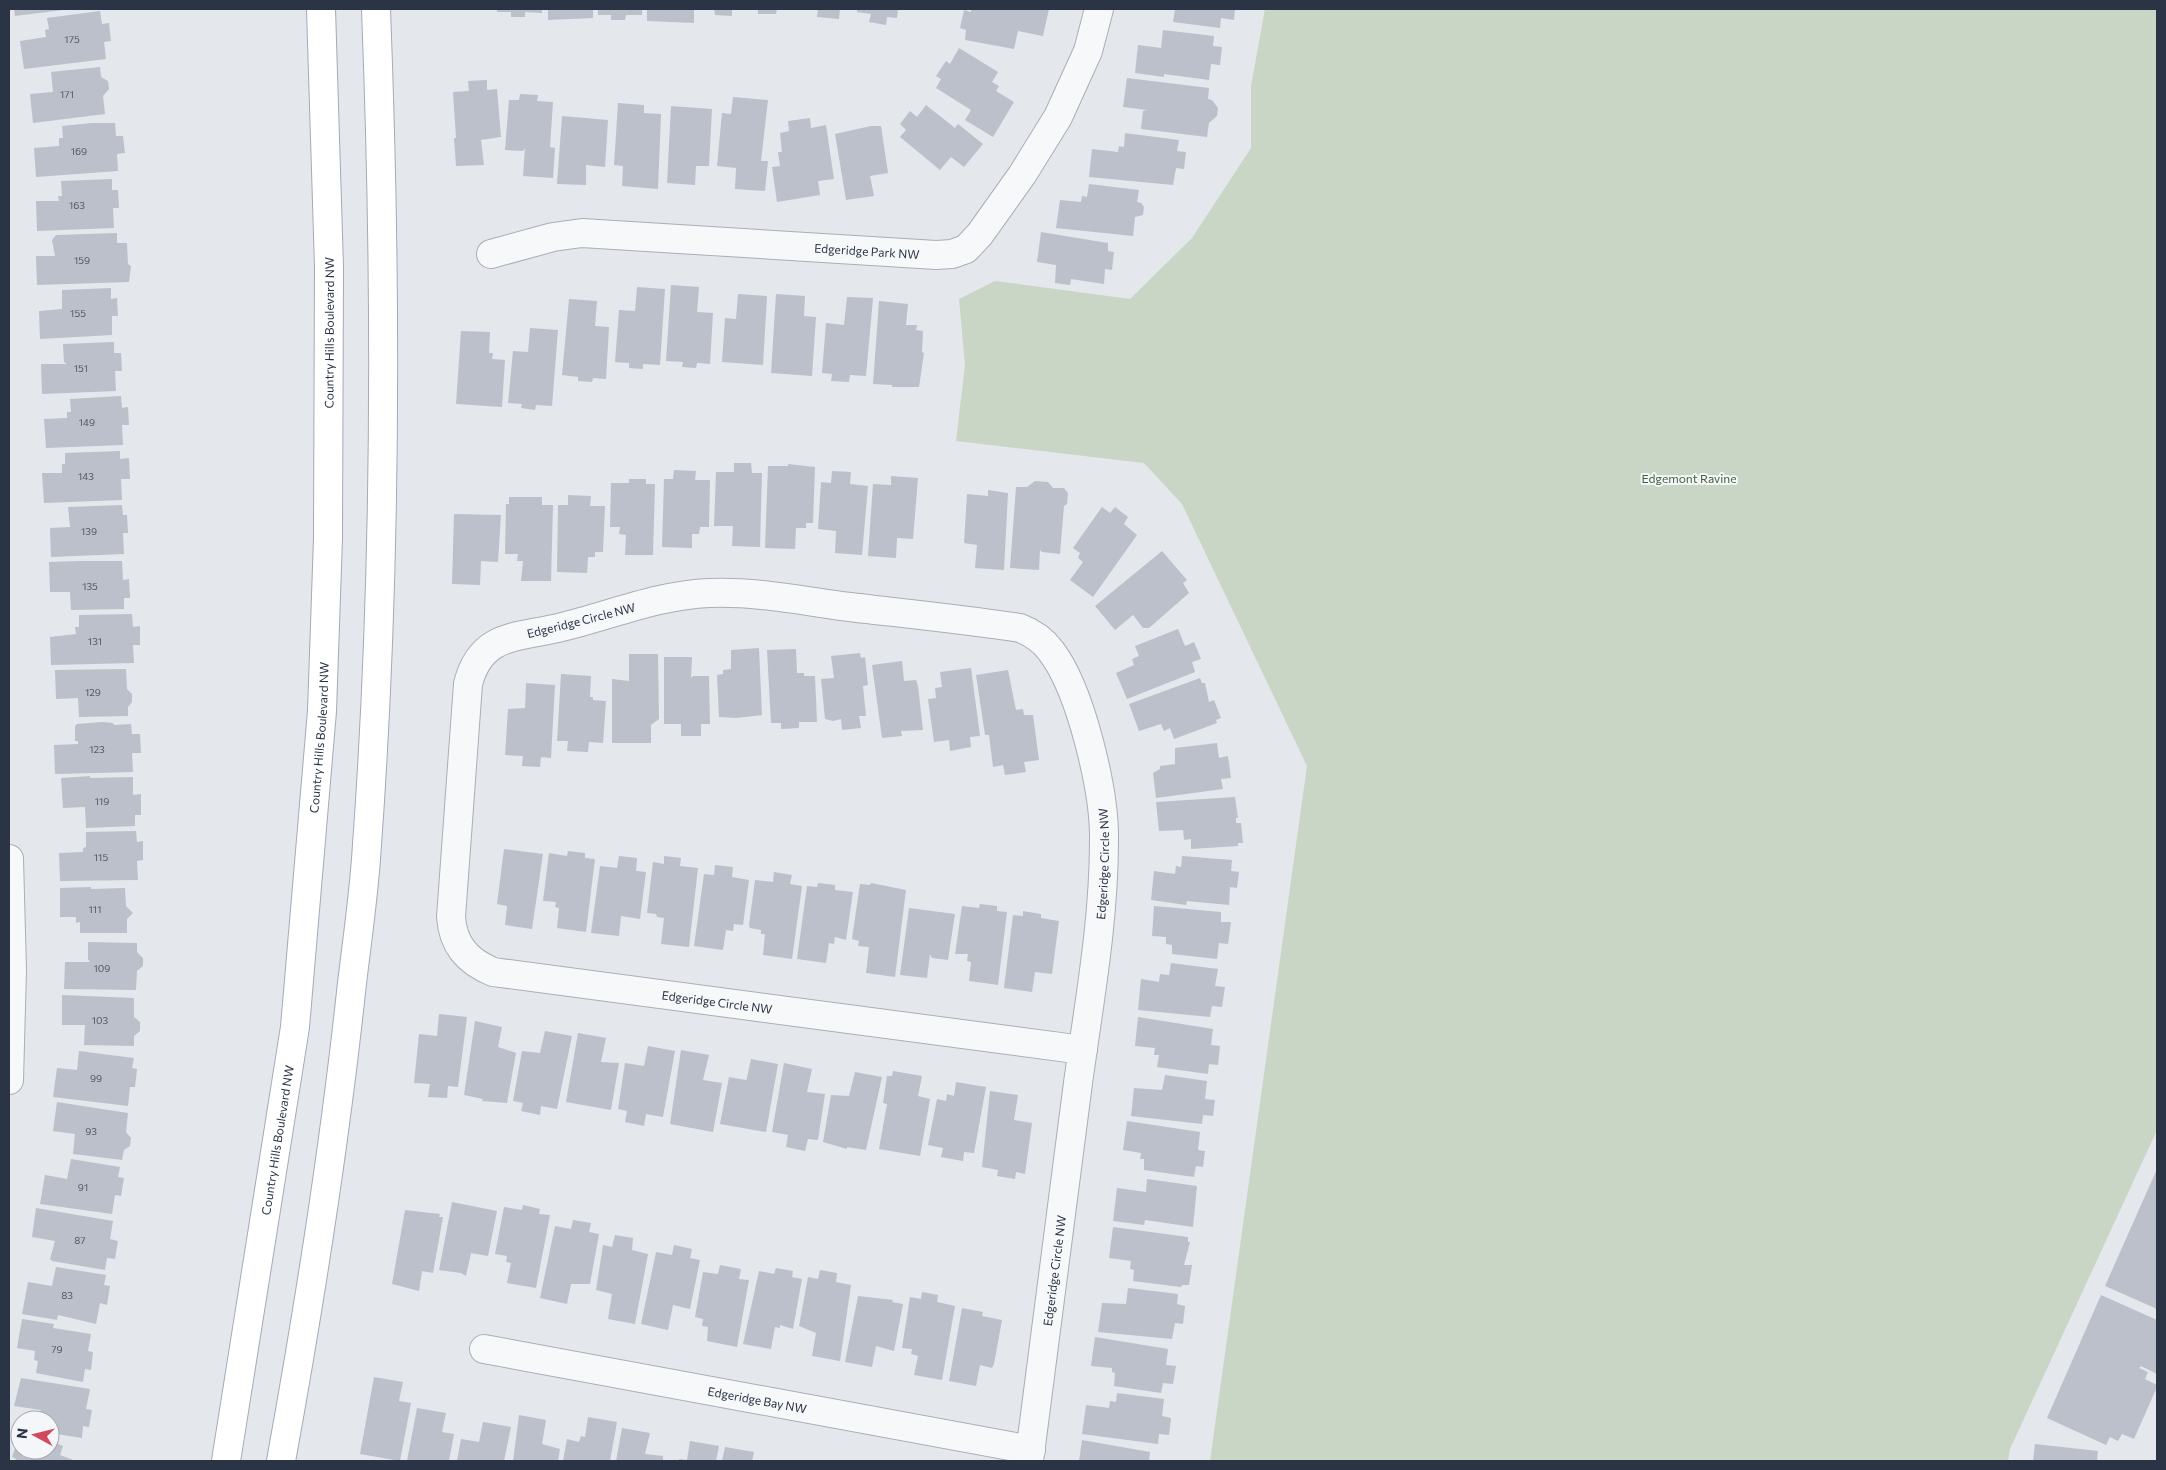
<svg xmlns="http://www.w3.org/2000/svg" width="2166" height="1470" viewBox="0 0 2166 1470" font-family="Commissioner,sans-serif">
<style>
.green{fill:#c9d6c5}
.building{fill:#bbc0ca}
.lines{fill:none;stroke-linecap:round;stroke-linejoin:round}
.minor-casing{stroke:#a9aeb7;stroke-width:30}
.major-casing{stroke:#a3abb8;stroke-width:30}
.minor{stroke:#f7f8fa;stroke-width:28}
.major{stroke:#fff;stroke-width:28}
.labels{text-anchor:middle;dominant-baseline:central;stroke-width:4;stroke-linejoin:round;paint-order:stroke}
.number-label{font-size:10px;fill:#4f5766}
.street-label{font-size:12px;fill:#2b3445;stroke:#f4f6f9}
.park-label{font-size:12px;fill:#3f6138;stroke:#f4f6f9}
</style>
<rect width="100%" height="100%" fill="#e4e7ec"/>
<path class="green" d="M1265 9H2157V1130L2010 1449 2008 1461H1210L1307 766 1182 504 1144 463 956 441 965 365 959 299 995 281 1130 299 1192 238 1251 148V86Z"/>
<path class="building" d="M14 9H63V10L15 16Z
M497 9H542V13L525 12V17H511V12H497Z
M548 9H593V18L548 20Z
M598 9H642V15H626L625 20H611V15H598Z
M647 9H694V23L647 21Z
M714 9H732V16L715 15Z
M758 9H777L776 14H758Z
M818 9H840L839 19 817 17Z
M857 9H898L897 18 887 17 886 25 869 22 871 14 857 12Z
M971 9H1049L1043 36 1018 31 1014 49 965 40 966 30 960 28 964 10 971 12Z
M1175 9H1235L1234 20 1221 18 1220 28 1173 22Z
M100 11 102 24 109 23 111 41 104 42 106 59 24 69 20 41 46 37 45 30 49 29 47 18Z
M1163 30 1214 36 1213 46 1222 47 1220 65 1211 64 1209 80 1164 74V77L1135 73 1138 45 1161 48Z
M959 48 998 72 992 82 999 86 996 91 1014 102 993 137 965 120 971 110 936 88 941 79 936 76 946 61 950 64Z
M100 67 101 77 108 81 109 89 103 96 105 114 33 123 30 94 53 92 51 72Z
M1127 78 1209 88 1208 99 1212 100 1218 108 1217 116 1209 123 1207 137 1141 129 1143 111 1147 110 1123 107Z
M487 80V90L497 89 501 137 481 140 484 165 456 166 454 138H456L453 92 469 91 468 81Z
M520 94 538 95 537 101 553 102 550 147 555 148 553 178 523 176 525 148 523 151 505 150 509 100H519Z
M733 97 768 100 761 161H768L765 191 735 189 736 168 717 166 722 113 731 114Z
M618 103 644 105V113L661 114 658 189 622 186 623 166 614 165Z
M926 105 955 128 958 124 983 144 964 167 951 157 940 170 900 137 906 130 900 124 910 111 917 117Z
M671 106 712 109 709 166H696L695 185 667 183Z
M562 116 608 120 605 167 586 165V185L557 184Z
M810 118 811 128 826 125 834 179 818 181 820 195 777 202 772 167 780 166 778 152H782L780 133 789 131 788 121Z
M92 123H115L116 136H123L125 153 117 154 118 171 36 177 34 148 59 146V138H63L62 126Z
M871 126H881L888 173 870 176 874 196 846 200 835 134Z
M1125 133 1179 140 1177 151 1186 152 1184 169 1176 168 1173 185 1089 177 1092 149 1118 152 1119 146 1124 147Z
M112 179V190H118L119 208H113L114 228 37 231 36 201H59L58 196H62L61 181Z
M1089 184 1139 190 1137 202 1141 203 1144 207 1143 215 1135 217 1133 236 1056 228 1060 200 1081 202 1082 196 1087 197Z
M1041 232 1108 243V251L1114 252 1112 270 1105 269 1104 284 1071 279 1070 285 1055 283 1056 265 1037 262Z
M117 233V243H127L128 264 131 266 129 282 37 285 36 256H55L52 240 56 235Z
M671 285 699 287 697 312 713 313 710 364 697 363 696 368 682 367 683 362 666 361Z
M637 287 665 289 660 365 643 364V369L629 368V363L615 362 619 310 635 311Z
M111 288V299L117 298 118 316H112V335L40 339 39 311 62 309V290Z
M738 294 767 296 763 365 722 362 725 318 736 319Z
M776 294 805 296 804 316 816 317 812 376 771 373Z
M847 297 873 298 866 376 850 375 849 382 831 381 832 374 822 373 826 323 844 325Z
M569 299 597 301 595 326 609 327 606 379 593 378 592 382 578 381V377L562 375Z
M879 301 908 304 906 325H917L916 330 923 331 922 352 924 353 919 387H892V385L873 384Z
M530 328 558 330 552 406 536 405 535 410 521 408 522 404 508 403 513 351 528 352Z
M461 331 490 332 489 353H493L492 359 505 360 502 407 456 404Z
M114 342V353H121L122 371H115L116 391 42 394 41 364H67L64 362 63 344Z
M121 396 122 408 128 407 129 425H122L123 445 46 448 44 419 67 418V412H71L70 399Z
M120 451V459L129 458 130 479H121L122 500 44 503 42 473H62V464H65V453Z
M734 463H751L752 473H762L760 547 732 546 733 526H714L716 472H734Z
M788 464 815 467 813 523H806V528H796L795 549 765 548 768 466H788Z
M674 470 696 471 695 480H710L709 527H700L699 534H692V548L662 547 664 479H673Z
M832 471 851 472 850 484 868 486 862 555 835 553 836 531 818 529 821 482 831 483Z
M891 476 918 478 913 539 897 538 896 558 868 556 873 484 891 485Z
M629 479H646V484H655L653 555H625L626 535 619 534 620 527H610L611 483H629Z
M1035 481 1048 482 1053 488H1064L1068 493 1067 504 1064 506 1060 554 1042 552 1040 550 1039 570 1010 568 1016 487H1027Z
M988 490 1008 493 1004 570 975 568 977 545 964 543 967 494 988 496Z
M568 495 591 496 590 506H605L603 552H595V557H588L587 573 557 572 558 505H568Z
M509 497H542V505H553L551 581H521L523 561H517L518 554H505L506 504H509Z
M122 505 123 515H127L128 533H123L124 554 51 557 50 528 70 527 68 507Z
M1102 507 1110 513 1115 507 1128 517 1124 524 1137 535 1093 597 1070 580 1083 562 1078 558 1080 553 1073 548Z
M454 514 501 515 498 562 481 561 480 585 452 584Z
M1162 551 1187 580 1183 583 1189 593 1149 628H1143L1133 615 1115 630 1095 606Z
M81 561H122L123 580 129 579 130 598H124V609L71 610 70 592H50L49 562Z
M132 614 133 627 140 626V645H133L134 663 51 665 50 637 76 634 75 627H79V615Z
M1178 629 1185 646 1194 642 1201 659 1192 662 1195 672 1127 699 1116 673 1134 665 1132 659 1139 656 1135 646Z
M759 648 762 715 737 718 719 717 717 675 723 674V670L731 669V650Z
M796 649 797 673H804V676H815L817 722H799V728L781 729V723H771L767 650Z
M860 653 861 658 865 657 868 685 863 686 866 716H859L861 728 842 730 841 719 833 721 825 719 821 679 834 678 831 656Z
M629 654H658L659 719 651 725V743H612V679L629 681Z
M664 657H692L691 678 693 676H709L710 724H701V736H681V724H664Z
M902 661 904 681 916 680 918 686 923 730 901 731 902 736 882 738 872 665Z
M971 668 980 736 970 737 971 747 950 751 949 740 934 742 928 699 936 698 935 688 942 687 940 672Z
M126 669 127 689 132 694V702L128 707V716L79 717 78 698 56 699 55 670Z
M1008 670 1016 710 1023 709 1024 715H1033L1039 760 1024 762 1026 772 1005 775 1003 765 993 767 989 735H985L976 675Z
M561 674 591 676 590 697H593V700L606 701 603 743 589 742 588 752 567 751 568 741H557Z
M1200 678 1202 683H1205L1209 702 1214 700 1221 718 1216 720 1217 723 1174 739 1170 728 1164 731 1161 724 1139 731 1129 704Z
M526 683 555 685 551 758 541 757 540 767 522 766 523 756 505 755 508 709 525 708Z
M102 722 113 723 114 725 131 724 132 734H140L141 753H132L133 772 55 774 54 745 78 744V741H75V726L77 724Z
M1217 743 1219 758 1228 756 1231 778 1221 779 1223 789 1156 798 1153 773 1160 769V766L1175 764V748Z
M90 776V778L133 777V795L141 794V815H135V826L86 828 85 807 63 808 61 778Z
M1235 797 1238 818H1236V823H1241L1243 843H1238V846L1191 849V839L1184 840 1183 830 1159 831 1156 802Z
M136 831 137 842 143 841V860L137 861 138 880 60 881 59 853 83 852V848L86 847V832Z
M504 849 543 854 532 929 505 925 507 906 497 904Z
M568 851 585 853V858L595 859 586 932 557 928 559 908 555 907 556 902 543 901 549 853 567 856Z
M619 856 637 858 636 871 646 872 640 919 621 916 619 936 591 933 600 866 617 868Z
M664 856 681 858 680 866 698 868 689 947 661 944 664 918 657 917 656 914 647 913 653 862 664 864Z
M1182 856 1232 860 1231 871 1239 872 1237 888 1230 887 1229 905 1187 901 1186 905 1151 900 1154 871 1175 874 1176 866 1181 867Z
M715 865 733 867 732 877 749 880 743 925 734 924 733 931 726 930 723 950 694 946 704 874 714 875Z
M774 872 792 875 790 884 802 886 792 959 763 955 765 934H761V930L750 928 749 925 755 880 773 882Z
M818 883 835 885V890L853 892 846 940 835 937 834 944 829 943 826 963 797 959 807 886 817 887Z
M871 883 906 890 895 977 866 973 869 947 858 946 859 941 852 939 860 884 870 885Z
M91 887V889L125 888 126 906 133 913 127 919V933H80V922L76 923V917H60V888Z
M980 904 997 906V911L1007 912 998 985 969 981 971 962 967 961 968 954H955L962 906 979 908Z
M1154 906 1221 912V922H1231L1228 944 1219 943 1217 959 1172 954V945L1166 944V937L1152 936Z
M909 908 955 914 948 960 932 958 930 954 927 978 900 975Z
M1023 911 1041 914V918L1059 921 1052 974 1035 972 1032 992 1004 988 1013 915 1023 916Z
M88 942 137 943V952L143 958V966L137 971 136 990 64 989 65 962H90L88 959Z
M1171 963 1218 969 1215 986 1225 987 1222 1007 1212 1006 1210 1017 1138 1010 1141 979 1159 982 1160 974 1169 975Z
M62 995 134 998V1017L140 1022V1031L134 1036V1046L84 1045 85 1025H62Z
M439 1014 467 1017 458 1087 448 1086 447 1098 428 1097 430 1084 414 1083 419 1034 437 1036Z
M1138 1017 1213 1029 1211 1045 1220 1046 1218 1065 1209 1064 1208 1074 1157 1067 1159 1055H1154L1155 1048 1135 1046Z
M475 1021 502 1027 498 1047 516 1053 507 1103 482 1101 483 1099 464 1095Z
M545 1031 572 1036 557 1109 541 1106 540 1115 521 1111 523 1103 513 1101 522 1051 540 1053Z
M578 1033 606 1038 601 1062 619 1063 611 1110 566 1102Z
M648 1046 675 1051 663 1117 646 1114 644 1126 625 1122 627 1111 618 1109 625 1063 644 1066Z
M681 1050 709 1055 703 1080 722 1083 713 1132 670 1124Z
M79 1051 134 1058 132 1068 137 1069 135 1087H130L128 1106 53 1097 57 1068 77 1070Z
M751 1059 778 1064 766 1132 720 1124 729 1077 746 1080V1082Z
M784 1063 812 1069 807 1092 825 1094 818 1140 808 1139 805 1151 786 1147 788 1135 772 1132Z
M893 1071 922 1076 918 1096 930 1099 920 1156 879 1149 887 1104 883 1103 887 1076H892Z
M855 1072 882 1077 866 1150 847 1147V1149L823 1142 831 1095 849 1096Z
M1165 1075 1207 1081 1205 1099 1215 1100 1213 1116 1203 1115 1202 1124 1131 1116 1134 1088 1162 1090Z
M956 1082 986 1087 974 1153 964 1152 963 1161 941 1157 943 1148 928 1145 937 1099 946 1101 947 1094 954 1096Z
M990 1091 1018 1095 1014 1120 1032 1123 1025 1174 1016 1172 1015 1179 997 1176 998 1170 982 1167Z
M57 1102 128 1113 126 1132 131 1138 130 1146 124 1150 122 1160 73 1154 75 1134 53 1131Z
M1127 1121 1200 1132 1198 1150 1205 1151 1203 1167 1196 1166 1194 1177 1144 1170V1159H1140L1141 1153 1123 1150Z
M71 1159 120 1167 118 1177 124 1178 121 1196 115 1195 112 1214 40 1204 45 1175 67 1179Z
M2157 1169V1309L2105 1286Z
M1147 1179 1197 1186 1193 1227 1145 1220 1144 1225 1113 1221 1117 1188 1146 1192Z
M452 1202 497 1211 488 1256 471 1253 466 1276 461 1273 439 1270Z
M523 1205 540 1209 539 1214 550 1215 536 1288 507 1283 511 1263 506 1262 507 1256 495 1254 504 1207 522 1210Z
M36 1208 113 1221 110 1239 118 1241 115 1259 107 1258 105 1270 52 1261 50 1259 55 1241 32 1237Z
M405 1210 440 1214 439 1217H443L433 1273 422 1271 419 1291 392 1284Z
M573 1220 591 1223 589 1232 599 1234 590 1284H571L567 1304 540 1298 555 1226 571 1229Z
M1113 1227 1188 1237V1242H1190L1184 1265H1192L1189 1285H1182L1181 1287 1133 1281 1134 1270 1130 1269 1131 1261 1109 1258Z
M615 1235 633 1238 632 1250 648 1254 635 1324 608 1319 612 1294 596 1290 603 1245 612 1247Z
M674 1245 692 1249 690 1258 700 1260 690 1309 673 1305 668 1330 641 1324 656 1252 672 1255Z
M720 1265 741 1269 739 1279 749 1280 737 1347 707 1341 708 1327 702 1326 703 1319 695 1317 703 1272 718 1274Z
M56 1267 106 1275 104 1285 110 1286 107 1305 100 1303 96 1324 58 1315 57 1320 22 1314 28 1282 52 1286Z
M776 1268 793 1271 792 1277 802 1279 793 1329 780 1325V1328L775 1327 771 1349 743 1344 759 1271 774 1274Z
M820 1270 837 1273 836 1282 851 1285 840 1361 812 1356 816 1333 799 1326 808 1277 818 1279Z
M1128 1288 1178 1294 1177 1304 1185 1306 1183 1324 1175 1323 1172 1339 1098 1332 1102 1303 1126 1304Z
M922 1292 938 1295 937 1302 955 1306 942 1380 914 1375 918 1356 911 1354 912 1349 902 1348 910 1297 921 1299Z
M2101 1295 2157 1320V1374L2141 1366 2139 1368 2148 1372 2145 1379 2157 1385V1387L2134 1439 2122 1434 2118 1441 2110 1437 2106 1445 2047 1418Z
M858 1296 893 1300 892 1302 903 1304 894 1351 876 1346 872 1367 845 1362Z
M962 1308 983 1312 982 1316 1002 1320 994 1364 992 1368 980 1365 976 1386 949 1381Z
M22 1319 54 1324 53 1328 91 1334 88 1351 93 1352 91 1370 85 1369 83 1382 36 1373 38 1361 34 1360 35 1351 17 1348Z
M1095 1337 1168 1349 1166 1365 1176 1366 1173 1384 1163 1383 1161 1393 1114 1386 1115 1373 1112 1372V1368L1091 1366Z
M374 1377 403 1382 399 1401 411 1403 400 1461 360 1454Z
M21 1378 90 1389 86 1409 92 1410 89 1427 83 1426 82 1438 50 1433V1420H35L41 1410 14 1406Z
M1117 1393 1164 1399 1162 1416 1171 1418 1169 1435 1159 1434 1158 1444 1082 1434 1086 1405 1109 1408 1110 1401 1116 1402Z
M417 1408 446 1413 442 1432 454 1434 449 1461H407Z
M519 1415 546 1420 542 1444 560 1449 558 1461H513Z
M588 1417 617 1422 610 1461H563L567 1439 579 1442 581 1436 585 1437Z
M483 1422 511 1427 504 1461H457L461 1439 479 1442Z
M622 1428 650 1433 645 1454 663 1456V1461H616Z
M20 1434V1450H50V1441L63 1446 60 1455 76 1461H15L16 1459 12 1457Z
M1082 1440 1150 1452 1149 1461H1079Z
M690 1441 719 1446 716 1461H679V1459L687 1460Z
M2035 1444 2098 1451 2097 1460 2101 1461H2033Z
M725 1447 754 1452 752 1461H722Z"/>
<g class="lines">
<defs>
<g id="minor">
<path id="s1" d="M491 254 553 237 582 233 936 255 952 254 966 249 980 234 1022 175 1058 117 1088 51 1099 9"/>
<path d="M9 859 12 970 9 1080"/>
<path id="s2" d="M484 1349 1031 1450"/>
<path id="s3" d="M1029 1461C1046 1335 1062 1209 1078 1083 1089 1003 1104 922 1104 841 1105 792 1081 690 1051 651 1043 640 1033 633 1020 628 961 619 900 613 841 606 798 600 753 591 709 593 659 595 611 615 562 627 519 638 481 632 468 684L451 917C453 945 467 961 493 972L1083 1050"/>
</g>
<g id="major">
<path id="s4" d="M226 1461 295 1027 322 711 328 538 329 267 321 9"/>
<path d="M281 1461C310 1302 335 1143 352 983 357 942 363 900 366 859 387 576 387 292 376 9"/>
</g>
</defs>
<use href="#minor" class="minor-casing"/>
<use href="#major" class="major-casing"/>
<use href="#minor" class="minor"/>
<use href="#major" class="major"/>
</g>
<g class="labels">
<g class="number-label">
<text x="72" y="39">175</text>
<text x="67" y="94">171</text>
<text x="79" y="151">169</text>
<text x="77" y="205">163</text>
<text x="82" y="260">159</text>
<text x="78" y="313">155</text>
<text x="81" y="368">151</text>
<text x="87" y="422">149</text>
<text x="86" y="476">143</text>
<text x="89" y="531">139</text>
<text x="90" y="586">135</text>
<text x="95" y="641">131</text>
<text x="93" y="692">129</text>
<text x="97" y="749">123</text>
<text x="102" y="801">119</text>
<text x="101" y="857">115</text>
<text x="95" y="909">111</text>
<text x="102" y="968">109</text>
<text x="100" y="1020">103</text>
<text x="96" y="1078">99</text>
<text x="91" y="1131">93</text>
<text x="83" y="1187">91</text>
<text x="80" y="1240">87</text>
<text x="67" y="1295">83</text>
<text x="57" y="1349">79</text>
</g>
<g class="street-label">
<text stroke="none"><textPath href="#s1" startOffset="379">Edgeridge Park NW</textPath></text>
<text stroke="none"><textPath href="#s4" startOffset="1135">Country Hills Boulevard NW</textPath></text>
<text transform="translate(581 620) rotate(-14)">Edgeridge Circle NW</text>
<text stroke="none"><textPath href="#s4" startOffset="730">Country Hills Boulevard NW</textPath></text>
<text stroke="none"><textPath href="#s3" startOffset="602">Edgeridge Circle NW</textPath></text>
<text stroke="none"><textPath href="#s3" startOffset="1980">Edgeridge Circle NW</textPath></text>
<text stroke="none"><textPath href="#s4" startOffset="325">Country Hills Boulevard NW</textPath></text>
<text stroke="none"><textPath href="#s3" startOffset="192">Edgeridge Circle NW</textPath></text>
<text stroke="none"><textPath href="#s2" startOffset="278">Edgeridge Bay NW</textPath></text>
</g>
<g class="park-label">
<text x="1689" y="478">Edgemont Ravine</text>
</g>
</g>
<rect width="2166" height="1470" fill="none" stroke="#2b3445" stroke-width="20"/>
<g transform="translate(35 1435) rotate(277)"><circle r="24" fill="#f4f6f9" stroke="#a4a8b1"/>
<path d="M0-4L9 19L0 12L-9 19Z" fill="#d1495b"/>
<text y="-8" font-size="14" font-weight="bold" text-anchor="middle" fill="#2b3445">N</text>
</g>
</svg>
